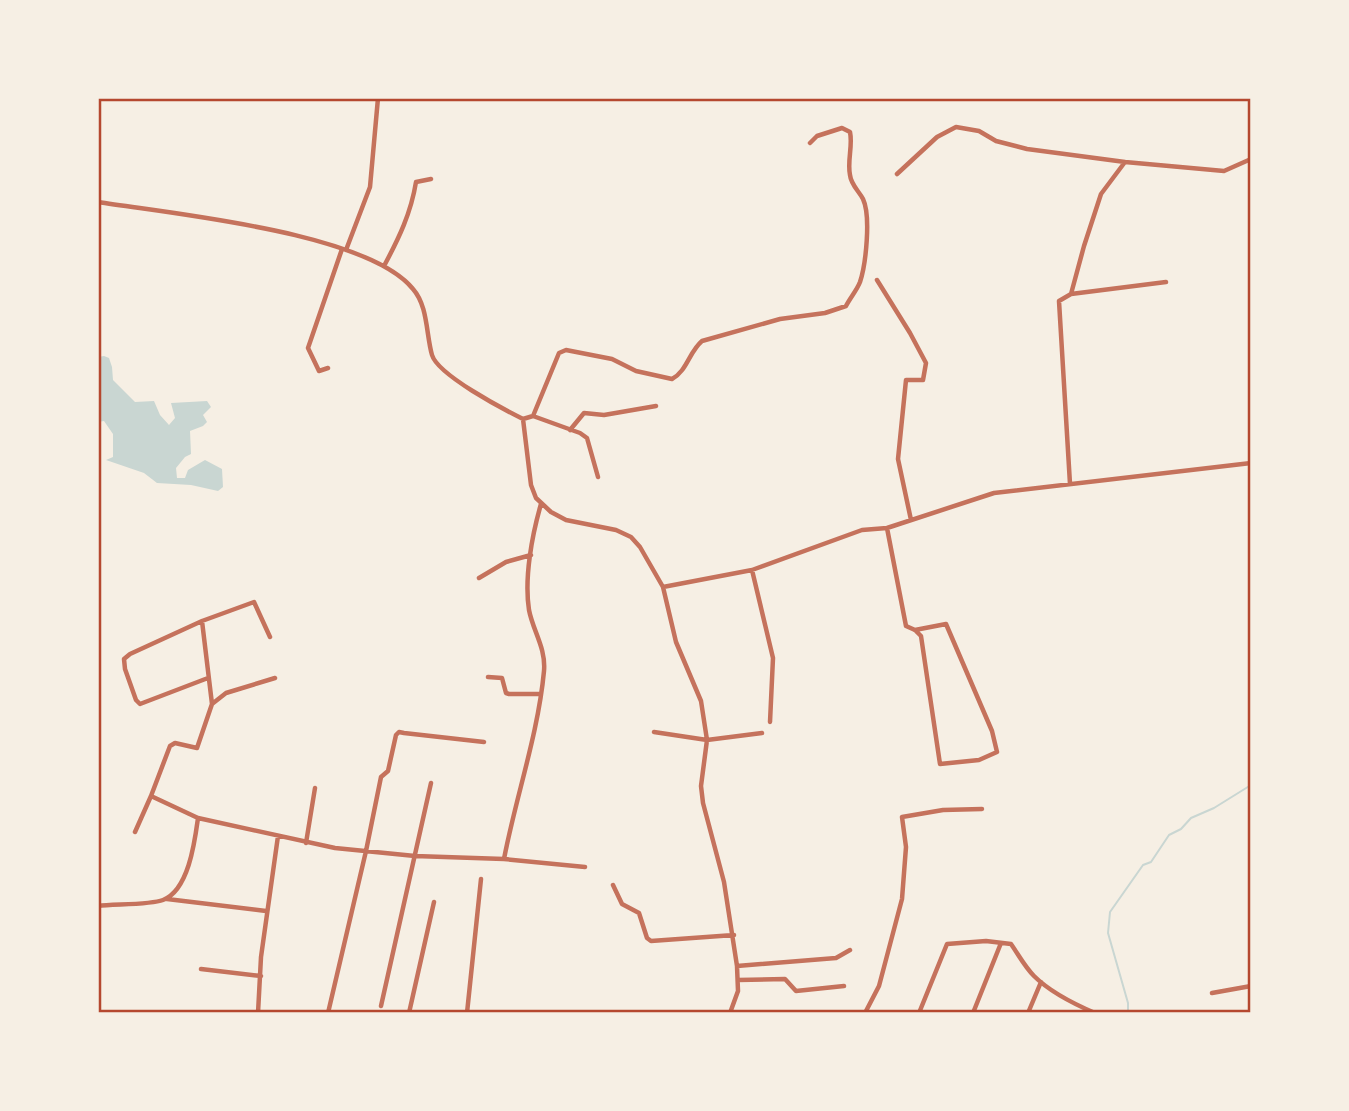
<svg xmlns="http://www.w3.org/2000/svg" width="1349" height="1111" viewBox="0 0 1349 1111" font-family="Literata,serif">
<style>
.water{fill:#c9d6d2}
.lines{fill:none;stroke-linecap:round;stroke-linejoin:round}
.stream{stroke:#c9d6d2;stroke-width:2}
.minor{stroke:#c5725c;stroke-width:4.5}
.neatline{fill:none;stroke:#b5482f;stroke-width:2.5}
</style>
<rect width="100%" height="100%" fill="#f6efe4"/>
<path class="water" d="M104 356 109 358 112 367 113 380 135 402 154 401 160 415 169 425 175 418 171 403 207 401 211 407 203 415 207 422 203 426 190 431 191 454 185 457 176 468 177 478H185L188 470 205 460 222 469 223 487 218 491 191 485 157 483 144 473 106 460 113 457V434L104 421 98 422V357Z"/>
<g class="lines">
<path class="stream" d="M1128 1013V1003L1108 933 1110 912 1143 865 1151 862 1169 835 1181 829 1191 818 1214 808 1251 785"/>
<path class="minor" d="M897 174 937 137 956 127 979 131 996 141 1027 149 1125 162
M98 202C172 214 367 232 413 289 428 306 426 334 432 355 438 375 503 409 523 419L531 485 536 498 551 512 566 520 616 530 631 537 640 547 663 587 676 642 701 701 707 740 701 786 703 803 724 882 737 966 738 991 730 1013
M346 250 370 187 378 98
M384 266C399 238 411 213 416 182L431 179
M877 280 910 333 926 363 923 380H906L898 459 911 520
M1071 294 1084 246 1101 194 1125 162 1224 171 1251 159
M328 368 319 371 308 348 342 249
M533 416 580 433 587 438 598 477
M523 419 533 416 559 353 566 350 612 359 636 371 672 379C687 371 689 352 702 341L780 319 825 313 846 306C850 298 857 290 860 282 866 264 871 216 863 199 859 191 851 185 850 175 847 161 853 146 850 132L842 128 817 136 810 143
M570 430 584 413 604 415 656 406
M1070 484 1059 301 1071 294 1166 282
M887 528 906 626 915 630 921 636 940 764 979 760 997 752 992 731 946 624 915 630
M752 570 773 658 770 722
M479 578 506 562 531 555
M663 587 752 570 862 530 887 528 994 493 1251 463
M202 621 254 602 270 637
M488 677 502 678 506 693 509 694H541
M212 704 226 693 275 678
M654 732 707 740 762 733
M198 818 335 848 415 856 504 859 585 867
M135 832 151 796
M306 843 315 788
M504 859C516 796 538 735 544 671 546 648 533 631 529 610 524 578 532 535 541 504
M613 885 622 904 639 913 647 938 651 941 734 935
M167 899 266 911
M98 906C114 904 150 905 163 900 189 890 195 840 198 818L151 796 170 746 175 743 197 748 212 704 202 621 130 654 124 659 125 669 136 700 140 704 208 678
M737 966 836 958 850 950
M201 969 261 976
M738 980 785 979 796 991 844 986
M1212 993 1251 986
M381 1006 431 783
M258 1013 261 957 278 836
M328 1013 366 851 381 777 388 771 396 735 399 732 404 733 484 742
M409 1013 434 902
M467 1013 481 879
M865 1013 879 986 902 899 906 847 902 817 943 810 982 809
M919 1013 947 944 986 941 1011 944C1018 954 1025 967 1034 976 1050 992 1074 1004 1095 1013
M973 1013 1001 943
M1028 1013 1041 982"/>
</g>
<rect width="1349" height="1111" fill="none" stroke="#f6efe4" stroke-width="200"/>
<rect x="100" y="100" width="1149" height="911" class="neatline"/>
</svg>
